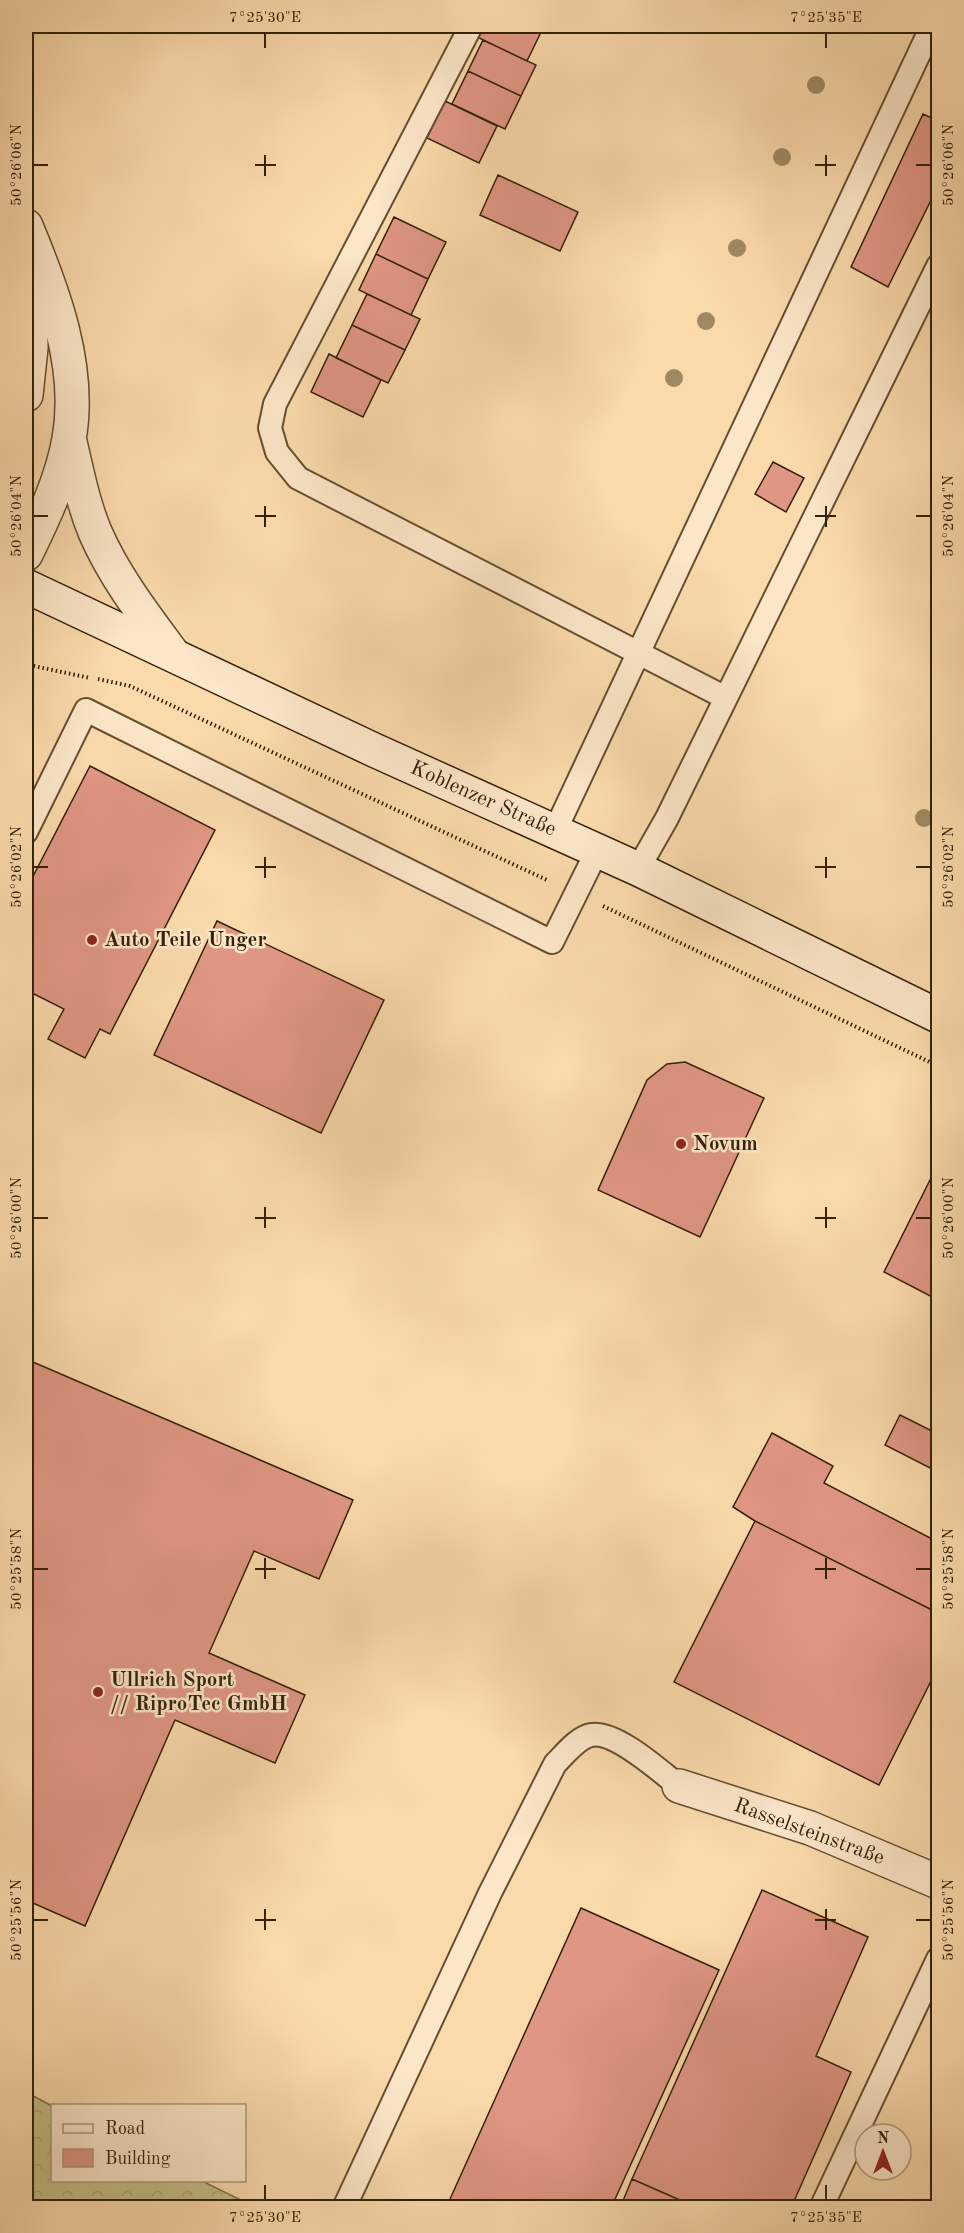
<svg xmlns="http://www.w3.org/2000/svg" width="964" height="2233" viewBox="0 0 964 2233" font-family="'Old Standard TT',serif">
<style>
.forest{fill:url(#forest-crowns);stroke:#7c7046;stroke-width:1.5}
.building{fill:#e09684;stroke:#332108;stroke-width:1.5}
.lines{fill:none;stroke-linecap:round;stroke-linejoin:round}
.lane-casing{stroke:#654f31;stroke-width:26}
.street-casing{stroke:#654f31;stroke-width:36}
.secondary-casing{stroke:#332108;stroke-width:36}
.path{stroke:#332108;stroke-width:4;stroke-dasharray:1.5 3;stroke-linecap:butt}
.lane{stroke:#fce6c8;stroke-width:22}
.street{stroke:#fce6c8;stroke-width:33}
.secondary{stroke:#fce6c8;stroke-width:33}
.tree{fill:#a08962}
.ticks{fill:none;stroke:#332108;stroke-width:2}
.poi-dot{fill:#8f2418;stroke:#fce6c8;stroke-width:2}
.labels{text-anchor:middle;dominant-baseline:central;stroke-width:5;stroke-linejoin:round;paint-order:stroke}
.street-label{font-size:21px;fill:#332108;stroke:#fce6c8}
.poi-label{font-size:21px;font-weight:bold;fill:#332108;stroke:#fce6c8;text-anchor:start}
.neatline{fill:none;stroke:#332108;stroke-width:2}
.ticks-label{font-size:15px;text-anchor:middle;fill:#332108}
</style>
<defs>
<pattern id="forest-crowns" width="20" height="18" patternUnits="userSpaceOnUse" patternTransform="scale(1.5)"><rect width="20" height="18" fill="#c4be84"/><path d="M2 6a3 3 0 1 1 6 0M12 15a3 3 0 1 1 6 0" fill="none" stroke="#a9a370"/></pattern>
</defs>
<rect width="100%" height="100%" fill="#fad9ab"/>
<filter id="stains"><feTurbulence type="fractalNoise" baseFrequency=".00333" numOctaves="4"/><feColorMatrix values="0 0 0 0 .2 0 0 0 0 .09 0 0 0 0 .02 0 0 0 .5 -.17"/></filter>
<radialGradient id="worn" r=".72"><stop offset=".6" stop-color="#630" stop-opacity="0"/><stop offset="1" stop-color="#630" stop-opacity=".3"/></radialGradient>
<path class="forest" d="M26 2092 52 2106V2180L202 2181 255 2207H26Z"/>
<path class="building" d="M480 26H544L527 61 475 36Z
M483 40 536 65 521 96 468 71Z
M468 71 521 96 505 129 452 104Z
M445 101 497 126 479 163 427 138Z
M923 114 938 121V186L888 287 851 267Z
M498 175 578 212 560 251 480 215Z
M394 217 446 242 428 279 376 254Z
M376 254 428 279 411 315 359 290Z
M367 294 420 319 405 350 352 325Z
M352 325 405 350 388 383 336 358Z
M329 354 381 380 363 417 311 392Z
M773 462 804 478 786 512 755 494Z
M90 766 215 830 110 1034 100 1029 85 1058 48 1039 64 1009 26 990V890Z
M217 921 384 1000 321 1133 154 1055Z
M685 1062 764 1098 700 1237 598 1190 647 1080 667 1064Z
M934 1172 938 1174V1300L884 1272Z
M26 1359 353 1500 319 1579 254 1551 209 1653 305 1695 275 1763 175 1720 85 1926 26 1900Z
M900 1415 938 1434V1472L885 1445Z
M772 1433 833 1466 824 1483 938 1542V1613L755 1521 733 1507Z
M755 1521 938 1613V1667L879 1785 674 1682Z
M762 1890 868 1937 816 2056 851 2072 791 2208H698L632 2179Z
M581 1908 719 1970 611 2208H446Z
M632 2179 698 2208H620Z"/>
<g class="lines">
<defs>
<path id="lane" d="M471 26 275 404 270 428 277 452 298 478 726 698
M555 831 932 26
M26 832 86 710 552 942 597 851
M638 869 667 818 938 266
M344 2208 490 1893 555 1764C565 1754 577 1738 591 1735 615 1730 661 1772 679 1786
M821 2208 938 1959"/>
<path id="street" d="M26 226C53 291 82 367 69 439 62 479 44 517 26 554
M26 395 31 348 30 264
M70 442C77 472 83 503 95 532 114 576 144 615 173 654
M679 1786 810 1828 938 1882"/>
<path id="secondary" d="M26 586 374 750 638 869 938 1016"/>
</defs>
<use href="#lane" class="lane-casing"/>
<use href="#street" class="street-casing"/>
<use href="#secondary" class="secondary-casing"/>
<path class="path" d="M26 662 29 665 90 678
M98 679 130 686 547 880
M603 906 938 1066"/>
<use href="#lane" class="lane"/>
<use href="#street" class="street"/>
<use href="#secondary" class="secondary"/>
</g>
<g class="tree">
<circle cx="816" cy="85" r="9"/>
<circle cx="782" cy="157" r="9"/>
<circle cx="737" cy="248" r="9"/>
<circle cx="706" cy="321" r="9"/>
<circle cx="674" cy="378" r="9"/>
<circle cx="924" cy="818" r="9"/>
</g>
<path class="ticks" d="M265 33V48M826 33V48M265 155V176M826 155V176M33 165H48M255 165H276M815 165H836M916 165H931M265 506V527M826 506V527M33 516H48M255 516H276M815 516H836M916 516H931M265 857V878M826 857V878M33 867H48M255 867H276M815 867H836M916 867H931M265 1207V1228M826 1207V1228M33 1218H48M255 1218H276M815 1218H836M916 1218H931M265 1558V1579M826 1558V1579M33 1569H48M255 1569H276M815 1569H836M916 1569H931M265 1909V1930M826 1909V1930M33 1920H48M255 1920H276M815 1920H836M916 1920H931M265 2185V2200M826 2185V2200"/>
<g class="poi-dot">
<circle cx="92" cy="940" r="6"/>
<circle cx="681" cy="1144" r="6"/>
<circle cx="98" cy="1692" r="6"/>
</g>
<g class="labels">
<g class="street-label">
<text transform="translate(483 799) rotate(24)">Koblenzer Straße</text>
<text transform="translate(809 1832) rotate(20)">Rasselsteinstraße</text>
</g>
<g class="poi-label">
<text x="104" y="940">Auto Teile Unger</text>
<text x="693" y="1144">Novum</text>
<text x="110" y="1680">Ullrich Sport<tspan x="110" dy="24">// RiproTec GmbH</tspan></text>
</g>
</g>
<rect width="964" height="2233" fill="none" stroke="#fad9ab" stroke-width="66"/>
<rect x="51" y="2104" width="195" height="78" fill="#fce6c8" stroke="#ac977b" stroke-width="1.5"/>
<rect x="63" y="2124" width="30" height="9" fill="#fce6c8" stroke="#ac977b" stroke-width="1.5"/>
<text x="105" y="2134" font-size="18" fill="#332108">Road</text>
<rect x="63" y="2149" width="30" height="18" fill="#e09684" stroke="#ac977b" stroke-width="1.5"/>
<text x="105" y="2164" font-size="18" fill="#332108">Building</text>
<g transform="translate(883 2152)"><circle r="28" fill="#fce6c8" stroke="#ac977b" stroke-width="1.5"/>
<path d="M0-4.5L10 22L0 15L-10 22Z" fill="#8f2418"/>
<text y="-9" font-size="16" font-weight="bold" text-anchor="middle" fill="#332108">N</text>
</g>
<rect x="33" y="33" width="898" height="2167" class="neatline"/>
<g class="ticks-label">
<text x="265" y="22">7°25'30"E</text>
<text x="826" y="22">7°25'35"E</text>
<text transform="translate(16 165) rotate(-90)" y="5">50°26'06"N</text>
<text transform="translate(948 165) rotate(-90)" y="5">50°26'06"N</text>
<text transform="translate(16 516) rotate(-90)" y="5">50°26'04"N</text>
<text transform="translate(948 516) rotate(-90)" y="5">50°26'04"N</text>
<text transform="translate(16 867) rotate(-90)" y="5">50°26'02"N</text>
<text transform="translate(948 867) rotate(-90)" y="5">50°26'02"N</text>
<text transform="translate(16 1218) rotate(-90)" y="5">50°26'00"N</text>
<text transform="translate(948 1218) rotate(-90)" y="5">50°26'00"N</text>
<text transform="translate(16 1569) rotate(-90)" y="5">50°25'58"N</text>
<text transform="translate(948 1569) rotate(-90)" y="5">50°25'58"N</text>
<text transform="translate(16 1920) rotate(-90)" y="5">50°25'56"N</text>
<text transform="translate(948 1920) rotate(-90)" y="5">50°25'56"N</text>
<text x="265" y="2222">7°25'30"E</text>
<text x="826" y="2222">7°25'35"E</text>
</g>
<rect width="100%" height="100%" filter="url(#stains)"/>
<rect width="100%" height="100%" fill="url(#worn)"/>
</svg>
